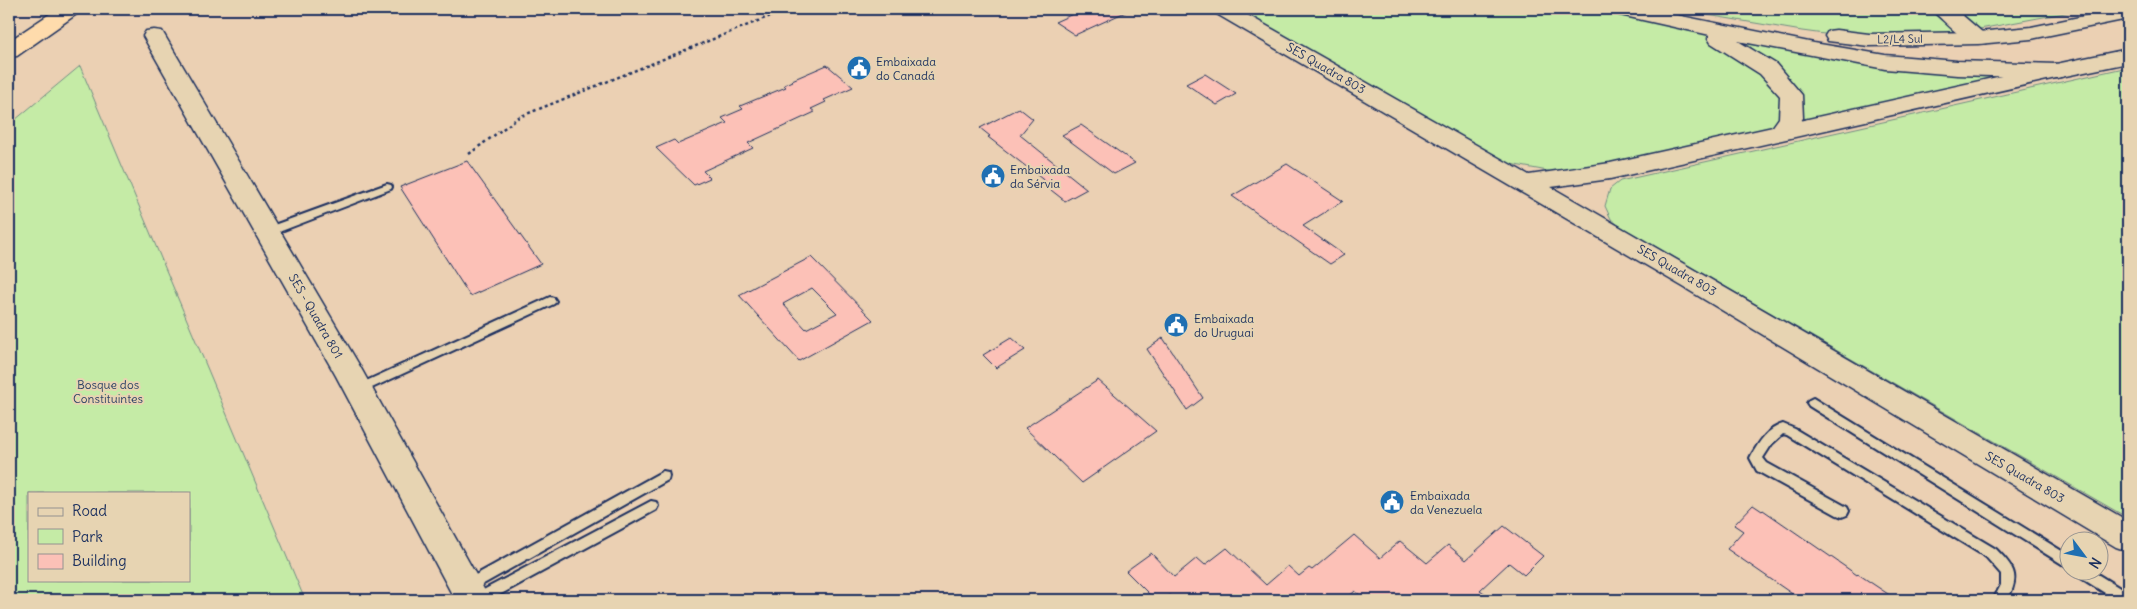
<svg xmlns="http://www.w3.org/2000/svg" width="2137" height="609" viewBox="0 0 2137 609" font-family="Delius,sans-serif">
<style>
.green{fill:#c5eba6;stroke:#708d82;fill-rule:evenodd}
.building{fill:#fcc1b7;stroke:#1b2f5e;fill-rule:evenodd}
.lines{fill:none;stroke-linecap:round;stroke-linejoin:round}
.service-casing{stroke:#1b2f5e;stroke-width:4}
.tertiary-casing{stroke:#1b2f5e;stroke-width:3}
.secondary-casing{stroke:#1b2f5e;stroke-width:3}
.trunk-casing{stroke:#1b2f5e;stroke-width:3}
.path{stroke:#1b2f5e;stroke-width:2.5;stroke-dasharray:3 3;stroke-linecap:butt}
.service{fill:#e7d4b2;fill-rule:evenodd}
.tertiary{fill:#e7d4b2;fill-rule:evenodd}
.secondary{fill:#e7d4b2;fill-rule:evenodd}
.trunk{fill:#fedbac;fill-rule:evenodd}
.labels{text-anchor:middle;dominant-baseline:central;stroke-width:4;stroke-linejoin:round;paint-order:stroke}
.far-street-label{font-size:11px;fill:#1b2f5e;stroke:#e7d4b2}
.poi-label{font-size:12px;fill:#1b2f5e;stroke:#e7d4b2;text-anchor:start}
.street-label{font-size:12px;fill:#1b2f5e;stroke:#e7d4b2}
.park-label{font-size:12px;fill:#2c4265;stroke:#e7d4b2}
</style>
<rect width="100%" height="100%" fill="#ebd0b3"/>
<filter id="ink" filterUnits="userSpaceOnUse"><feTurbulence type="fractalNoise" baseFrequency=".02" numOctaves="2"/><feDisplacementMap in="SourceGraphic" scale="10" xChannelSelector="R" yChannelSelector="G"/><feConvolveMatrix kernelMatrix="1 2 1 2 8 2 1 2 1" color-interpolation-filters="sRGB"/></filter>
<g filter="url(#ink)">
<path class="green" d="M1224 9H1618L1690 25 1725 40 1792 95 1788 78 1735 34 1814 50 2056 71 1575 176 1483 159Z
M1672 9H2086L1969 31 1978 38 1869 40 1802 31Z
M80 66 305 600H9V125ZM29 493H189V580H29Z
M2128 67V518L1618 225 1611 219 1605 206 1610 189 1620 181Z"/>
<path class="building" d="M1084 9H1132L1075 35 1055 22Z
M827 65 853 87 824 100 826 102 811 109 815 112 748 143 753 148 703 171 710 178 694 185 656 148 674 140 678 144 727 123 722 118 743 109 740 106 786 87 784 85 793 81 792 80Z
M1205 74 1236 94 1217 105 1186 84Z
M1019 108 1033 119 1020 135 1087 189 1065 201 1042 183 1046 182 988 137 990 136 980 128Z
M1081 125 1135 163 1114 174 1062 135Z
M467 161 541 264 470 296 400 187Z
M1287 164 1343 201 1303 226 1344 255 1330 264 1232 196Z
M811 257 873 320 799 361 739 295ZM812 288 837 313 806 329 783 304Z
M1011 338 1025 350 996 368 983 355Z
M1163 338 1203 398 1187 410 1147 349Z
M1098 380 1156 431 1082 483 1025 428Z
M1753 505 1762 511 1763 510 1857 575 1858 574 1897 600H1801L1727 549 1743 531 1734 525Z
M1504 526 1543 556 1524 575 1509 563 1480 590 1494 600H1366L1355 591 1345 600H1176L1170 595 1163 600H1155L1126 571 1151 553 1174 577 1197 558 1205 565 1227 548 1266 585 1288 566 1299 576 1309 568 1312 570 1354 535 1380 558 1400 541 1427 563 1448 545 1466 560Z"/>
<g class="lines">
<defs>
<path id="service" d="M387 184 391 185 392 187 391 189 271 235H263L262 232 263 229Z
M550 297 554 298 556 301 554 304 361 393H353L351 390 353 387Z
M1813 398 2070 556V569L1809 406 1807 403 1809 400Z
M1783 424 1795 429 1996 549C2014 567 2021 576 2007 600H1993L2001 585V574L1986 557 1787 435 1783 434 1772 444 1763 458 1767 463 1847 507 1849 511 1847 515 1842 517 1837 515 1757 471 1750 458 1752 454C1760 441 1767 429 1783 424Z
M663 471 668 472 669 476 668 480 471 591 466 593 461 591 459 587 461 583Z
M651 501 656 502 658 506 656 510 490 600H470L472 596Z
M2076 572H2094L2128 593V600H2116L2078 576Z"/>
<path id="tertiary" d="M1212 9H1237L1529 175 1610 163 2056 64 2064 66 2067 71 2064 76 2056 78 1610 179 1551 187 2128 521V551L2116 547 1685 288 1215 13Z
M1932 9H1955L1989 38 1986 43C1966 47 1949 25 1935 13Z
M154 30 162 31 165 36 358 363 490 600H455L336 376 143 36 146 31Z"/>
<path id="secondary" d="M1608 9H1647L1814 43 1885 55 1957 61 2056 64 2128 49V63L2056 78 1957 75 1885 69 1738 41 1776 64 1802 95 1803 118 1789 137 1781 139 1773 137 1769 132 1779 118 1780 96 1760 74 1711 43 1708 38 1710 35 1611 13Z
M2118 9H2128V19L2031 39 1978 44 1869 46 1828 41 1825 36 1828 31 1836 30 1869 34 1978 32 2031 27Z"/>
<path id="trunk" d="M57 9H81L78 13 17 56 9 57V41Z"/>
</defs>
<use href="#service" class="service-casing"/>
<use href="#tertiary" class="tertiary-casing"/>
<use href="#secondary" class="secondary-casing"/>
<use href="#trunk" class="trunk-casing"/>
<path class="path" d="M469 154 519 117 788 9"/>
<use href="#service" class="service"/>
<use href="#tertiary" class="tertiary"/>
<use href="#secondary" class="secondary"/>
<use href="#trunk" class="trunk"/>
</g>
</g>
<defs>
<symbol id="civic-disc" viewBox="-11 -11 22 22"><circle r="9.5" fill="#1f6fb2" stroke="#e7d4b2"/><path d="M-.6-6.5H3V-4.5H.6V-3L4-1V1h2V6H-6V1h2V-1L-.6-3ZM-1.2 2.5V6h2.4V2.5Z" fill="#fff"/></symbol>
</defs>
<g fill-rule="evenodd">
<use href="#civic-disc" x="845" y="54" width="28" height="28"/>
<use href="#civic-disc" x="979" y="162" width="28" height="28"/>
<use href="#civic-disc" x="1162" y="311" width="28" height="28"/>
<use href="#civic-disc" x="1378" y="488" width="28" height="28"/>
</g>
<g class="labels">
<g class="far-street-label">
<text transform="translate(1900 39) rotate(-1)">L2/L4 Sul</text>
</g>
<g class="poi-label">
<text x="876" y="61">Embaixada<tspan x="876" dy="14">do Canadá</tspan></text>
<text x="1010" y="169">Embaixada<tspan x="1010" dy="14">da Sérvia</tspan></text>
<text x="1194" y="318">Embaixada<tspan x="1194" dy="14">do Uruguai</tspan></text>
<text x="1410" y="495">Embaixada<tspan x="1410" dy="14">da Venezuela</tspan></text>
</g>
<g class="street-label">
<text transform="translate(1326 68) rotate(30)">SES Quadra 803</text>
<text transform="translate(1677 270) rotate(30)">SES Quadra 803</text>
<text transform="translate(316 316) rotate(60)">SES - Quadra 801</text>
<text transform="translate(2025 477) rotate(30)">SES Quadra 803</text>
</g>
<g class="park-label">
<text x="108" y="384">Bosque dos<tspan x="108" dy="14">Constituintes</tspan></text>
</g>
</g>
<rect width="2137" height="609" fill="none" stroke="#e7d4b2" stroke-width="30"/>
<rect x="15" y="15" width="2107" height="579" fill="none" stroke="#1b2f5e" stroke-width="2" filter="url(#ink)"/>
<rect x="28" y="492" width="162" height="90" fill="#e7d4b2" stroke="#959290"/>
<rect x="38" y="508" width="25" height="8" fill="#e7d4b2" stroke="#959290"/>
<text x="72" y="516" font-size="15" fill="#1b2f5e">Road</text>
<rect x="38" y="529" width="25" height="15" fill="#c5eba6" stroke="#959290"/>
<text x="72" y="542" font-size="15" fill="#1b2f5e">Park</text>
<rect x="38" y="554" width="25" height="15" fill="#fcc1b7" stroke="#959290"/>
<text x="72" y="566" font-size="15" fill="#1b2f5e">Building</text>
<g transform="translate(2084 556) rotate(122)"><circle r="24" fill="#e7d4b2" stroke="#959290"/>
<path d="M0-4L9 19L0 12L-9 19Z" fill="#1f6fb2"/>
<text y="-8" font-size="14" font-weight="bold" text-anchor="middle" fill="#1b2f5e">N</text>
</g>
</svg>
